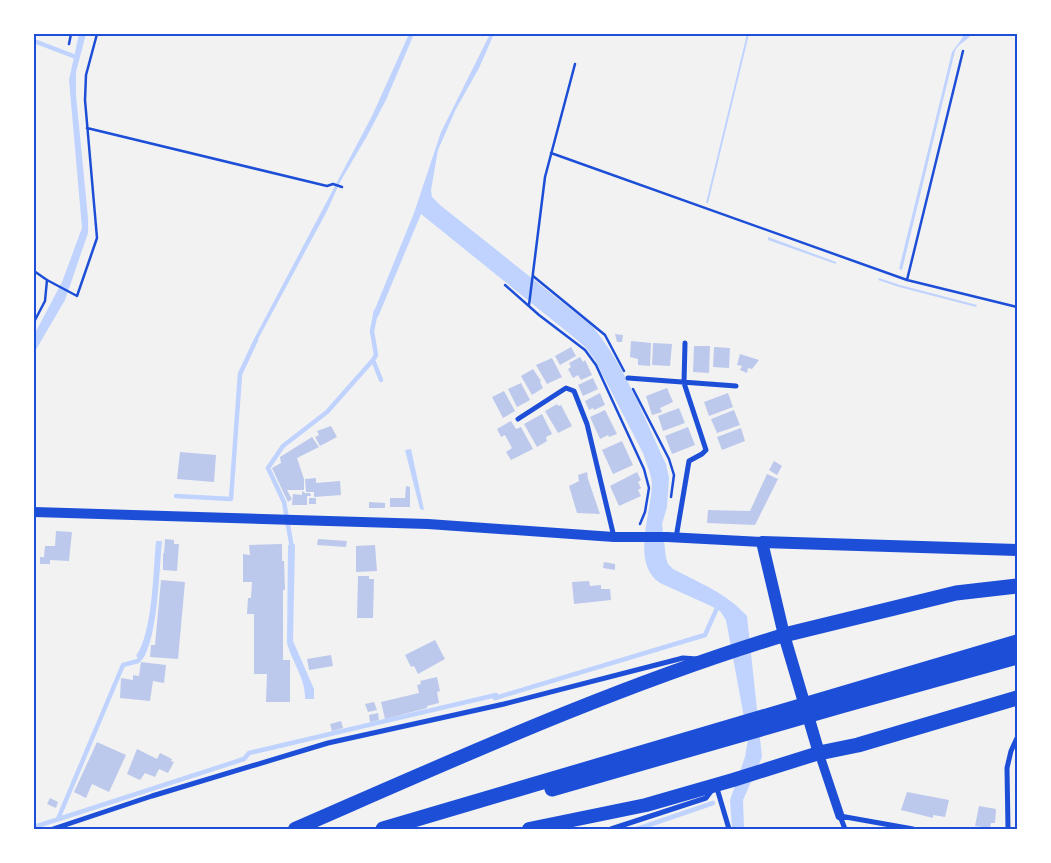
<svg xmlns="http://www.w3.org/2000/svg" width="1051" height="863" viewBox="0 0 1051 863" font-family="'PT Sans',sans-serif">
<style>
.water{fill:#bfd3fe}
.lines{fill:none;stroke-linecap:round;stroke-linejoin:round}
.stream{stroke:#bfd3fe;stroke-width:4.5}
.building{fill:#bdc9ec}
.path{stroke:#1d4ed8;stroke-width:2.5}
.minor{stroke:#1d4ed8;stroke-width:5}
.tertiary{stroke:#1d4ed8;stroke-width:9}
.secondary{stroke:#1d4ed8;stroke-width:10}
.primary{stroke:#1d4ed8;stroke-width:12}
.trunk{stroke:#1d4ed8;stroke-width:14}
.motorway{stroke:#1d4ed8;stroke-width:15}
.neatline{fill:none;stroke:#1d4ed8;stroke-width:2}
</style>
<rect width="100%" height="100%" fill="#f2f2f2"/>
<path class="water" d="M79 34H86L76 72V95L88 218V233L65 300 34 353V335L62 282 82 228 69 80Z
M409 34H414L386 100 367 136 340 182 327 211 257 341 254 343V339L372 116Z
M490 34H494L479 68 456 109 438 150 431 190 432 197 440 205 592 326C625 365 644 418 666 464L669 478 667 507 662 524 666 558 668 564 673 569C701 584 725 592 747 616L762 757 743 800 744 829H732L730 800 745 757 748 739 726 620 720 611 711 606 660 583C630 563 652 512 652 483 651 473 646 463 643 453L595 360 586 348 576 339 421 214 378 317 373 314 414 213 441 132Z
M747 34H749L708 203H706Z
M964 34H971C967 42 959 42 955 51L902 270 899 269 952 52 961 40Z
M768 237 836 262V264L768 240Z
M879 278 900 285 977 305 976 307 899 287 878 280Z
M411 449 424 510 420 509 405 450Z
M156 541H162C159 571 158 638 142 660L136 656C153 632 153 571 156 541Z
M295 544 293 641 314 689V699H305C306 679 292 662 287 643L288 545Z"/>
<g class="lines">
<path class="stream" d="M34 41 76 57
M373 360 381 380
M176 496 231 499 240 374 256 340
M292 548 284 502 268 468 283 446 327 412 373 360 376 355 372 331 376 311
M58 819 123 665 138 661 143 654
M34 827 244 759 249 753 496 695 495 698 705 635 718 606
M637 829 713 803"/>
</g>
<path class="building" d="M615 334 623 335 622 342H617Z
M631 341 651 343 650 366 638 365V359L630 357Z
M653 343 672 344 670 366 652 365Z
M694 346H710L709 373 693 372Z
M571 347 576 356 560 365 555 356Z
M714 347 730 348 729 368 713 367Z
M740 354 759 360 752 369 748 368 747 373 740 370 742 366 737 365Z
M580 357 583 362 585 360 592 375 581 380 578 375 573 378 568 369 571 367 569 363Z
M552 358 562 377 547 384 536 365Z
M533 369 541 381 540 382 543 388 532 395 521 376Z
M593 378 598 389 583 396 578 385Z
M521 383 530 400 517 407 508 389Z
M667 388 673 402 660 408 662 412 652 415 646 396Z
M504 391 515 411 503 418 492 397Z
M600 393 605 405 594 410 593 408 589 410 585 401Z
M728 393 733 407 709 416 704 402Z
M557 404 558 406 561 405 572 426 558 433 545 411Z
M679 408 685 423 663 431 658 416Z
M605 410 617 434 609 437 608 435 600 439 590 417Z
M734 410 740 425 717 433 711 419Z
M542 414 552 434 546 437 547 441 537 447 524 424Z
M511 421 516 429 521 427 533 449 511 460 506 452 512 448 505 435 501 437 497 429Z
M331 426 337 437 320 446 315 437 319 435 317 431Z
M688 427 695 445 672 454 665 436Z
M741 428 745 441 722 450 717 437Z
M312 437 319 447 297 458 304 479V490H287L292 499 288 502 272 468 281 463 280 457Z
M622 441 633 465 613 474 602 450Z
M180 452 216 455 214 482 177 479Z
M774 461 782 466 777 475 769 470Z
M587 472 588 479 600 514 577 513 569 486 579 481 578 475Z
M637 472 641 480 638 482 641 488 638 490 641 496 619 506 610 486Z
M767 474 778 479 755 525 707 523 708 510 750 511Z
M316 478V483L340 481 341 495 314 497V492H306L305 479Z
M406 486 410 487V507H390V498H405Z
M302 491 305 493H310L311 496H307V505H292L293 494 302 495Z
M309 498H316V504H309Z
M369 502 385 503V508H369Z
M56 531 72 532 69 561 50 560V564H40V557H44L45 546H55Z
M165 539 174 540V544H179L177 571 163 570V553L164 554Z
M318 539 347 541 346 547 317 545Z
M282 544V561H284L285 590H283V660H290V702H266L267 674H254V614H247L248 598H251L252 582H243V554L250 555 249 545Z
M375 545 377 571 356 572V546Z
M604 562 615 564V570L603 568Z
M358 576H369V579H374L373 618H357Z
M161 580 185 582 178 659 150 657 151 645H155Z
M589 581 590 586 601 585V589H610L611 600 574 604 572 582Z
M435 640 445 659 418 674 414 666 411 667 405 655Z
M331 655 333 666 309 670 307 659Z
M141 662 166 665 164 683 153 681 150 701 120 698 121 678 133 680V675L139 676Z
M437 677 440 691 437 692 439 703 427 706V708L385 719 381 702 419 693 417 685 421 684 420 681Z
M374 702 377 710 368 712 365 704Z
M378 713 379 720 370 722 369 715Z
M341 721 343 728 332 731 330 724Z
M97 742 126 755 109 792 92 784 86 798 74 792Z
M137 749 157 759 160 753 172 759 171 761 174 762 168 773 159 769 155 777 145 773 140 780 127 774Z
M907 792 949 800 945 817 933 815V818L901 810Z
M50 798 58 802 56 808 47 804Z
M979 806 996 809 995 823H991L990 828 975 826Z"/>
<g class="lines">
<path class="path" d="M69 44 71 34
M87 128 327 186 333 184 342 187
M551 153 907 280 1017 307
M34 271 47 280 77 296 97 238 85 100 86 75 97 34
M533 276 605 335 624 371
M907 280 963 51
M505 285 539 315 585 350 596 365 644 469 649 488 645 512 640 524
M529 305 545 177 575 64
M34 322 45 301 47 280
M633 389 669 459 674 475 671 497"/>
<path class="minor" d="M628 378 736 386
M518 419 566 388 574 391 587 424 614 537
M676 538 689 461 702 454 706 450 684 383 685 343
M716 785 729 829
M53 829 152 796 328 743 504 704 683 658 697 659
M611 829 706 798 712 790
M845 829 840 816 913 829
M1008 829 1007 768 1011 751 1017 738"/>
<path class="tertiary" d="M819 753 840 816"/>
<path class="secondary" d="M34 512 428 524 614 537H667L762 542"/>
<path class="primary" d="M819 753 784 635 762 542 1017 550"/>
<path class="trunk" d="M295 829C456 759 616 686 784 635
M529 829 646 805 733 780 819 753"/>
<path class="motorway" d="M784 635 956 593 1017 586
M819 753 858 745 1017 698
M552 789 841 706 1017 657
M383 829 1017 642"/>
</g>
<rect width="1051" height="863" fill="none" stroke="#ffffff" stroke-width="70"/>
<rect x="35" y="35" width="981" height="793" class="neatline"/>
</svg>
